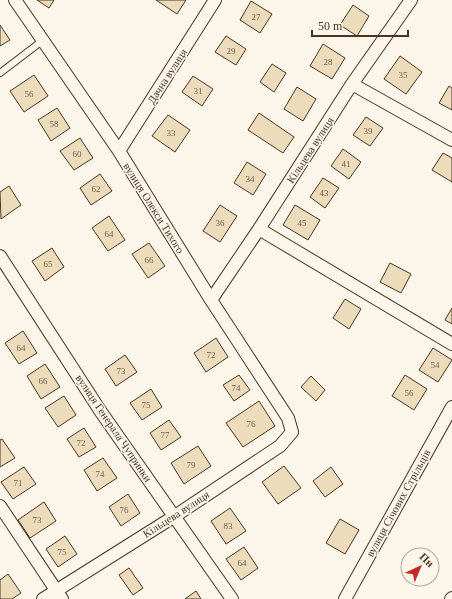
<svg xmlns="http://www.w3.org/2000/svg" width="452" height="599" viewBox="0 0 452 599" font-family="Georgia,serif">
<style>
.building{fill:#ecdcbc;stroke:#4a3520}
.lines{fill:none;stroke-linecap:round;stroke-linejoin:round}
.service-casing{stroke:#4a3520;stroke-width:8}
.minor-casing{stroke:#4a3520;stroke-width:14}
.service{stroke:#fbf6e9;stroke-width:6}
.minor{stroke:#fbf6e9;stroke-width:12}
.labels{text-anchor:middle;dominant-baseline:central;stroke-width:3;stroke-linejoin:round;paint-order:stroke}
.number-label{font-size:9px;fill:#725f47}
.street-label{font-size:11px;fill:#4a3520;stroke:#fbf6e9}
</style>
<rect width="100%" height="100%" fill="#fbf6e9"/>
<path class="building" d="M37 0H54L49 8Z
M156 0H186L177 14Z
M251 1 272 14 260 33 240 20Z
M353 5 369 16 357 36 340 25Z
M0 25 10 40 0 46Z
M226 36 246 49 236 65 215 52Z
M323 44 345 58 332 79 310 66Z
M400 56 422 72 406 94 384 79Z
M272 64 286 73 274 92 260 82Z
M34 75 48 96 24 112 10 91Z
M193 76 213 89 202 106 182 92Z
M449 86 452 88V110L439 103Z
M297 87 316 99 303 121 284 109Z
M57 108 70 128 51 141 38 120Z
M259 113 294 137 283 153 248 130Z
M168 115 190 130 175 152 152 136Z
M366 117 383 128 370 146 353 135Z
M80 138 93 158 74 170 60 151Z
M343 149 361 162 349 179 331 166Z
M443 153 452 158V182L432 170Z
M247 162 266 174 253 195 234 183Z
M100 174 112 191 91 205 80 188Z
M323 178 339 188 325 208 310 197Z
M9 186 21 205 1 219 0 192Z
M220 205 237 216 220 242 203 231Z
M295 205 320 220 308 240 283 225Z
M109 216 125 240 108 251 92 228Z
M149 243 165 266 148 278 132 254Z
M52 248 64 267 45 281 32 261Z
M390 263 411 274 401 293 380 282Z
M345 299 361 309 349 329 333 318Z
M452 308V324L445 320Z
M23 331 37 353 19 364 5 343Z
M216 338 228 357 206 372 194 353Z
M433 348 452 360 438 382 419 370Z
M125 355 137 372 116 386 105 369Z
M45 364 60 387 41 399 27 376Z
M239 375 250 390 234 401 223 385Z
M405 375 427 389 414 410 392 396Z
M311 376 325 390 316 401 301 387Z
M151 389 162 407 142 420 130 403Z
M64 396 76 415 58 427 45 408Z
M259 401 275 426 243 447 226 423Z
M169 420 181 437 161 450 150 433Z
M84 428 96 447 79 457 67 439Z
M2 439 15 458 0 467V440Z
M198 446 211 466 184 484 171 463Z
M103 458 117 478 97 491 84 470Z
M284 466 301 488 278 504 262 482Z
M24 467 36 484 13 499 1 482Z
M331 467 343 484 325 497 313 481Z
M128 494 140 513 121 526 109 507Z
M44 502 56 521 30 538 18 520Z
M230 508 246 531 226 544 211 521Z
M340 519 359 530 345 554 326 543Z
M65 536 77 554 58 567 46 549Z
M244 547 258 568 241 580 226 559Z
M129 568 143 588 133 595 119 575Z
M8 574 21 593 12 599H0V580Z
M196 591 201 599H185Z"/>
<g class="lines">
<defs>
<path id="service" d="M0 73 42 41"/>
<path id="minor" d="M15 0 119 151 211 300 288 418 292 432 280 446 175 516 43 599
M352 84 452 140
M119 151 215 0
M259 229 452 344
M0 256 101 412 232 599
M211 300 259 229 352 84 411 0
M0 506 62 599
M345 599 452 407
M451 599 452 598"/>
</defs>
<use href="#service" class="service-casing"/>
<use href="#minor" class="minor-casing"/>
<use href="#service" class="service"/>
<use href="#minor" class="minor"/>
</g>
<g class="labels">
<g class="number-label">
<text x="256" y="17">27</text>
<text x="231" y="51">29</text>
<text x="328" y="62">28</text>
<text x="403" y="75">35</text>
<text x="198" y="91">31</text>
<text x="29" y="94">56</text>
<text x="54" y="124">58</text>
<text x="368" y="131">39</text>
<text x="171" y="133">33</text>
<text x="77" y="154">60</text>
<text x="346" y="164">41</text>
<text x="250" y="179">34</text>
<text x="96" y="189">62</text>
<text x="324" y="193">43</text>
<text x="220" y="223">36</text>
<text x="302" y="223">45</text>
<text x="109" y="234">64</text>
<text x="149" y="260">66</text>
<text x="48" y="264">65</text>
<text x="21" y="348">64</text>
<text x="211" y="355">72</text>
<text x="435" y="365">54</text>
<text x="121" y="371">73</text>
<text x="43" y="381">66</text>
<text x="236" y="388">74</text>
<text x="409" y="393">56</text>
<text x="146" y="405">75</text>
<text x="251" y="424">76</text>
<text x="165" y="435">77</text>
<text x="81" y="443">72</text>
<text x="191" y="465">79</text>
<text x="100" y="474">74</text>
<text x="18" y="483">71</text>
<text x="124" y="510">76</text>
<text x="37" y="520">73</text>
<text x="228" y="526">83</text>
<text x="62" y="552">75</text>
<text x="242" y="563">64</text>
</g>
<g class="street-label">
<text transform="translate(167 76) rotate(-57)">Дачна вулиця</text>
<text transform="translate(310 150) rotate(-57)">Кільцева вулиця</text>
<text transform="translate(154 208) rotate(58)">вулиця Олекси Тихого</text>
<text transform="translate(114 428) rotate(56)">вулиця Генерала Чупринки</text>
<text transform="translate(398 503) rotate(-61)">вулиця Січових Стрільців</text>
<text transform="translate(176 514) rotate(-33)">Кільцева вулиця</text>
</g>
</g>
<g transform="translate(420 567) rotate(44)"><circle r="19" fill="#fbf6e9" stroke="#b4a999"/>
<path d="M0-3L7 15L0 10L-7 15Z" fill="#c62828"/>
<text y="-6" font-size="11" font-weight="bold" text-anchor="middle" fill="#4a3520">Пн</text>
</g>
<path d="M312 30v6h96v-6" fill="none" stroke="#4a3520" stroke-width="2"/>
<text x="318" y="30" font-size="12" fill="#4a3520" stroke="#fbf6e9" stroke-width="3" paint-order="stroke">50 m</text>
</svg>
